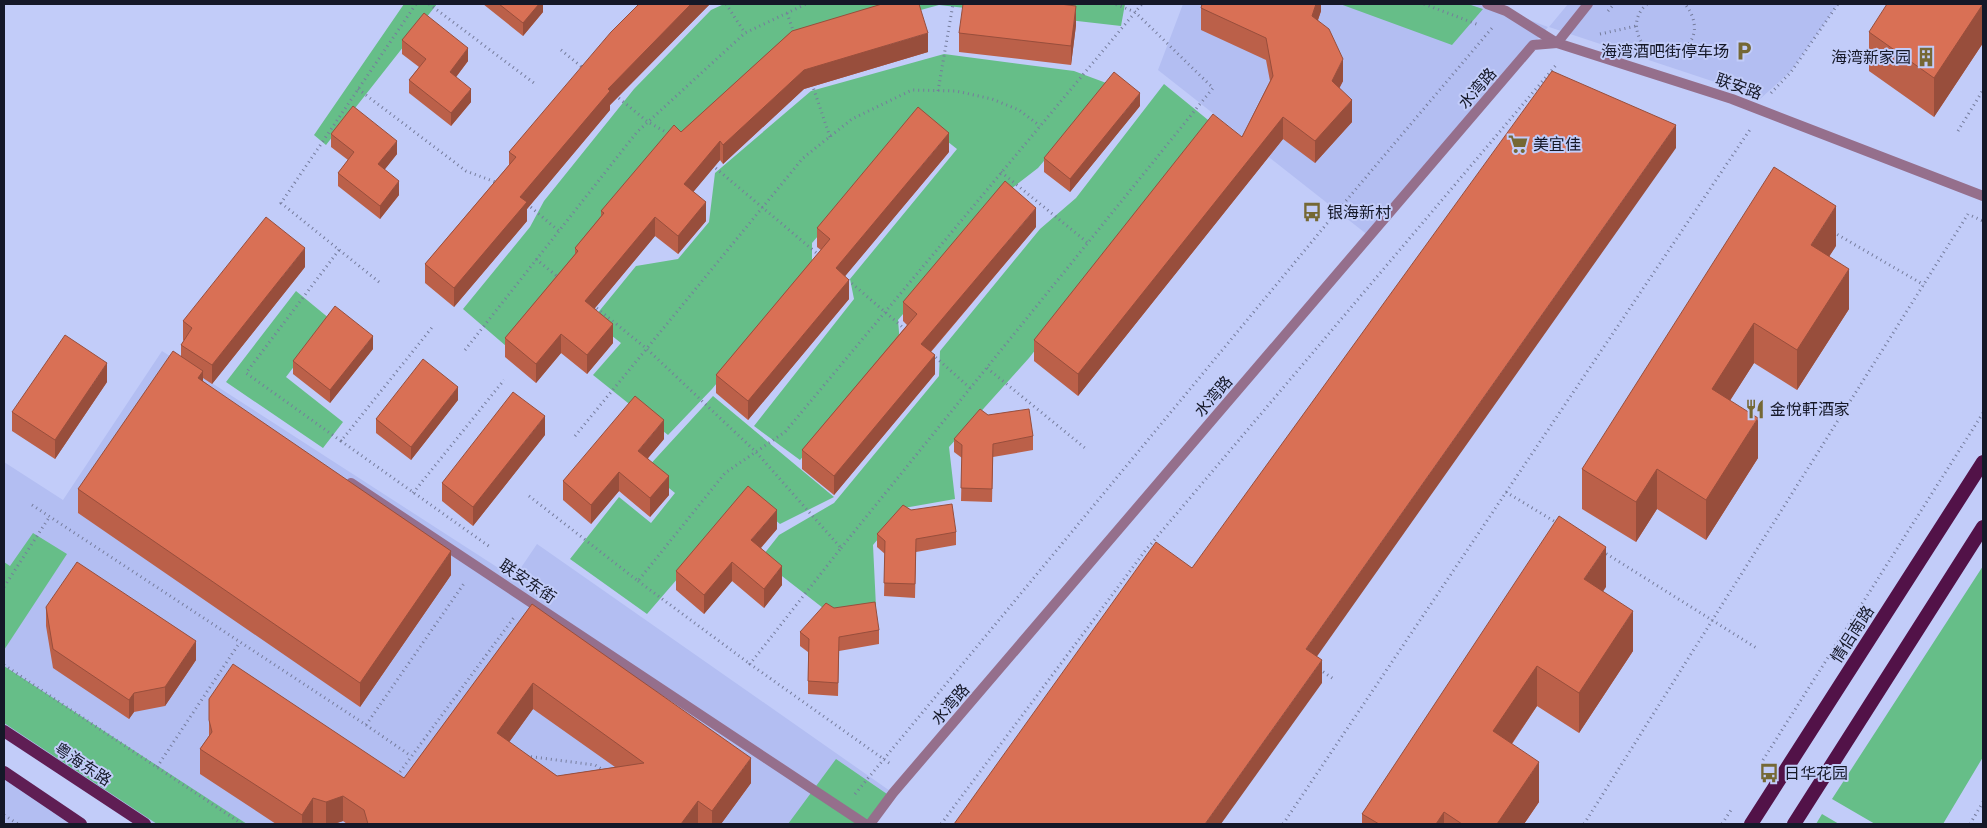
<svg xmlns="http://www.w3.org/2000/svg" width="1987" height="828" viewBox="0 0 1987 828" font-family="Manrope,'Noto Sans SC',sans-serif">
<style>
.built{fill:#b3bef2}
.green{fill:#66be88}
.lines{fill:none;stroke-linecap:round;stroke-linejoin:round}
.path{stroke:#757c9c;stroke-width:3;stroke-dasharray:1 4;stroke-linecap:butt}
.service{stroke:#956f8c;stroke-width:10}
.minor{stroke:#956f8c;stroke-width:10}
.tertiary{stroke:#956f8c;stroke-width:10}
.primary{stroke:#5f1e54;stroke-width:12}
.trunk{stroke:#521248;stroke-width:14}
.wall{fill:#bb6049;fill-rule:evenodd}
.shaded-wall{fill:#984e3c}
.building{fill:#d97055;stroke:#984e3c;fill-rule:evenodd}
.labels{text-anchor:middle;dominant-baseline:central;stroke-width:4;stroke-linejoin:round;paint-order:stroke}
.poi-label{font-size:16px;fill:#151828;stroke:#c2ccf9;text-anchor:start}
.street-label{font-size:16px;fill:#151828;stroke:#c2ccf9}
</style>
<rect width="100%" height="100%" fill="#c2ccf9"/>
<path class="built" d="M1183 4H1486L1548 27 1369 236 1158 70Z
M1568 4H1838L1790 72 1760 99 1736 89 1549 27Z
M162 351 514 578 537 544 893 793 870 824H145L4 731V462L63 500Z
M4 773 80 824H4Z"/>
<path class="green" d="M404 4H437L326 145 314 135Z
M724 4H1125L1121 26 939 5 789 46 506 346 463 309 530 227 544 201 634 89 711 10Z
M1340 4H1468L1483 9 1452 45Z
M944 54 1074 71 1109 84 1038 168 1002 196 898 320 900 344 800 460 754 426 854 299 850 279 957 149 919 119 812 243V269L712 389 668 435 593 375 621 343 592 320 636 266 678 259 709 222 715 173 811 91Z
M1164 84 1213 124 1029 358 949 447 955 499 904 508 873 545 876 607 832 615 760 559 779 535 834 503 939 376 940 351 1040 229 1076 198Z
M296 291 330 319 286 377 343 422 323 448 226 382Z
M713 396 834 497 780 524 748 497 647 614 570 559 619 497 651 523 675 493 646 469Z
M33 533 67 554 4 650V562L10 566Z
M1983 566V757L1943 824H1875L1832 799Z
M4 666 247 824H157L4 723Z
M836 759 887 794 865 824H788Z
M1822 814 1839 824H1816Z"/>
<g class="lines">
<path class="path" d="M429 4 534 83
M726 4 745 33
M1424 4 1479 25
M1647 4C1632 17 1634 35 1647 49
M1608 11 1614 4
M787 13 794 33
M1600 34 1636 26
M561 50 583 68
M1667 55C1696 50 1702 25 1685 4
M812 84 830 137
M358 89 466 171 498 183
M938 91 953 4
M1771 93 1791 72 1838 4
M615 95 648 122 671 135
M1958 131 1983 90
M712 165 820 256
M1001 172 1088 243
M527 204 559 231
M1972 216 1983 221
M1833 232 1924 285
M339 250 246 373 341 441 434 325
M536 259 559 278
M848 280 907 331
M379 282 281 203 416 4
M593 305 647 349 756 452 841 548 750 664 892 765
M465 350 637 132 745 33 806 4
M932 354 970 388
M987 368 1085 448
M575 436 803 158 852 119 912 90 956 91 992 99 1019 110 1040 126
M341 441 490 547
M1506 492 1557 523
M413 493 504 380
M529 496 638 581 725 473 785 432 1142 4
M32 505 366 725 465 582
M841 548 1213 88 1135 12 1115 4
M1602 551 1758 649
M638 581 750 664
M4 587 50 516
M4 665 242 824
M1319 669 1335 680
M366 725 411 756
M526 756 595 765 603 770
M1763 760 1983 413
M157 767 240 642
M397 776 515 616
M855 794 1334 215 1492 28
M4 815 18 824
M941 824 1145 551 1557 64
M1283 824 1751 128
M1584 824 1968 214
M1722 824 1731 810
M1970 824 1983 802"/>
<path class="service" d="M351 483 865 824"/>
<path class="minor" d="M1487 4 1506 11 1557 43 1732 99 1983 196"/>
<path class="tertiary" d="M870 824 893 793 1533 45 1557 43 1588 4"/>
<path class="primary" d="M4 731 145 824
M4 772 81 824"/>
<path class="trunk" d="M1751 824 1983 462
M1794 824 1983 527"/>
</g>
<path class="wall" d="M483 4H543V12L523 36Z
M639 4H710L610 105V110L527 209V221L454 307 425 283V264L509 165V152Z
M1321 4V11L1318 20 1343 81 1339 88 1352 122 1315 163 1283 139 1078 396 1034 361V340L1242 137 1270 81 1266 60 1201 30V8Z
M1983 4V43L1934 117 1869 71V32Z
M1076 25 1071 65 959 52V33Z
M792 31 928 52 804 89 723 164 720 160 693 192 706 221 678 254 655 236 595 308 613 343 587 374 561 353 536 383 505 357V338L575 254V248L601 216V211L681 132Z
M402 40 468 61 456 77 471 102 451 126 409 93V80L419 67 402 54Z
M1140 106 1070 192 1044 172V158Z
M331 134 397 154 384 170 399 195 380 219 338 186V173L348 160 331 147Z
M949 152 845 276 849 299 748 420 716 393V375L821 250 817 247V228Z
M1036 227 931 352 935 374 834 495 802 469V450L907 325 903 321V302Z
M1836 246 1829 256 1849 309 1797 390 1754 363 1730 400 1758 458 1706 540 1657 509 1636 542 1582 509V469Z
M305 267 212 384 203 378V381L451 575 360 707 78 513V489L181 356V345L184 341 183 340V321Z
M373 349 330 403 293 374V361Z
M107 382 55 459 12 431V412Z
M458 400 411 460 376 433V419Z
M988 415 1033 436V450L993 457 992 502 961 501 962 458 954 452V439Z
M545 435 473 526 442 501V483Z
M664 439 648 458 669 495 650 517 619 491 591 524 563 500V481Z
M911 510 956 532V545L916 552 915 598 884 596 885 554 877 547V534Z
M777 529 761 548 782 585 764 608 732 581 704 614 676 590V571Z
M1606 587 1603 591 1633 651 1579 733 1537 706 1512 744 1539 802 1524 824H1362V814Z
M532 604 751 783 721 824H347L343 821 334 824H276L200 774V749L209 736V699L404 778ZM533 709 615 767 557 776 509 742Z
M46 607 196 660 165 706 134 712 129 719 53 668 46 626Z
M834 608 879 630V644L839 651 838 696 808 694V652L800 646V632Z"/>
<path class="shaded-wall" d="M539 4H543V12L523 36V23Z
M691 4H710L610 105V110L527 209V221L454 307V288L520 197 608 89Z
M1316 4H1321V11L1312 37V16Z
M1983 4V43L1934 117V78Z
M1076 6V25L1071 65V46Z
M928 33V52L804 89 723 164V145L804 70Z
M468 48V61L450 85V72Z
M1343 59V81L1332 103V81Z
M471 89V102L451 126V113Z
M1140 93V106L1070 192V179Z
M1352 100V122L1315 163V141Z
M1283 117V139L1078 396V374Z
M1676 125V148L1306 672V649Z
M949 133V152L836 287V268Z
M397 141V154L378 178V164Z
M720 141V160L684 203V184Z
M399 181V195L380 219V206Z
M706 202V221L678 254V236Z
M1836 206V246L1811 285V245Z
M1036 208V227L921 363V344Z
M655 217V236L585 320V301Z
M305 248V267L212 384V365Z
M1849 269V309L1797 390V350Z
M849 280V299L748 420V401Z
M1754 323V363L1712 429V389Z
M613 324V343L587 374V355Z
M561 334V353L536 383V364Z
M373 336V349L330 403V390Z
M935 355V374L834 495V476Z
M107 363V382L55 459V440Z
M203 371V395L198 378Z
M458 387V400L411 460V447Z
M545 416V435L473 526V507Z
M1758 418V458L1706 540V500Z
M664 420V439L638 470V451Z
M1657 469V509L1636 542V502Z
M619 472V491L591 524V505Z
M669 476V495L650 517V498Z
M777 510V529L751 559V540Z
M1606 547V587L1584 619V579Z
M451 551V575L360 707V683Z
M732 562V581L704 614V595Z
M782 566V585L764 608V589Z
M1633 611V651L1579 733V693Z
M196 641V660L165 706V687Z
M1322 660V683L1221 824H1205Z
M1537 666V706L1493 771V731Z
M533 683V709L497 759V733Z
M134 693V712L129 719V700Z
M751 758V783L721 824H712V811Z
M1539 762V802L1524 824H1497Z
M343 796V821L334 824H326V802Z
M313 798V824H302V815Z
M698 801V824H681Z
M1444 812V824H1436Z"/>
<path class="building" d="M499 4H539L523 23Z
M639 4H691L608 89 610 91 520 197 527 202 454 288 425 264 516 157 509 152 611 32Z
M882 4H919L928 33 804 70 723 145 720 141 684 184 706 202 678 236 655 217 585 301 613 324 587 355 561 334 536 364 505 338 578 251 575 248 604 213 601 211 674 125 681 132 792 31Z
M963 4H1060L1076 6 1071 46 959 33Z
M1202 4H1316L1312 16 1329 29 1343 59 1332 81 1352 100 1315 141 1283 117 1078 374 1034 340 1213 114 1242 137 1273 76 1266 38 1201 8Z
M1887 4H1983L1934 78 1869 32Z
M424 13 468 48 450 72 471 89 451 113 409 80 426 59 402 40Z
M1552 71 1676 125 1306 649 1322 660 1205 824H954L1156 542 1192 568Z
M1114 72 1140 93 1070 179 1044 158Z
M353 106 397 141 378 164 399 181 380 206 338 173 354 152 331 134Z
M918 107 949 133 836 268 849 280 748 401 716 375 830 239 817 228Z
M1774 167 1836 206 1811 245 1849 269 1797 350 1754 323 1712 389 1758 418 1706 500 1657 469 1636 502 1582 469Z
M1005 181 1036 208 921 344 935 355 834 476 802 450 917 314 903 302Z
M266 217 305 248 212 365 181 345 192 328 183 321Z
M335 306 373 336 330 390 293 361Z
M65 335 107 363 55 440 12 412Z
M173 351 203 371 198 378 451 551 360 683 78 489Z
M423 359 458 387 411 447 376 419Z
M513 392 545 416 473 507 442 483Z
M635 396 664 420 638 451 669 476 650 498 619 472 591 505 563 481Z
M980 409 988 415 1029 409 1033 436 993 444 992 489 961 488 962 445 954 439Z
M748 486 777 510 751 540 782 566 764 589 732 562 704 595 676 571Z
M952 504 956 532 916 539 915 584 884 583 885 541 877 534 903 505 911 510Z
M1559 516 1606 547 1584 579 1633 611 1579 693 1537 666 1493 731 1539 762 1497 824H1462L1444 812 1436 824H1379L1362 814Z
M77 562 196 641 165 687 134 693 129 700 53 649 46 607Z
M875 602 879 630 839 637 838 683 808 681 809 639 800 632 826 603 834 608Z
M532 604 751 758 712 811 698 801 681 824H368L364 810 343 796 326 802 313 798 302 815 200 749 212 732 209 720V699L233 664 404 778ZM533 683 644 763 557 776 497 733Z"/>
<defs>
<symbol id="parking-bare" viewBox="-9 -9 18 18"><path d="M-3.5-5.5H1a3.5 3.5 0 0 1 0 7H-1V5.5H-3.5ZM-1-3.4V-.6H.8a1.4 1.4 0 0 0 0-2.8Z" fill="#756835" stroke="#c2ccf9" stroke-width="2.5" paint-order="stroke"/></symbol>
<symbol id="building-bare" viewBox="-9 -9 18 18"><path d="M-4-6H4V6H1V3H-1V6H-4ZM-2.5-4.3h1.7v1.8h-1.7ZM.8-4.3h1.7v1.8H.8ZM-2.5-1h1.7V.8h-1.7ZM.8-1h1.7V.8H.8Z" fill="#756835" stroke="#c2ccf9" stroke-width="2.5" paint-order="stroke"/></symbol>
<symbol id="supermarket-bare" viewBox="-9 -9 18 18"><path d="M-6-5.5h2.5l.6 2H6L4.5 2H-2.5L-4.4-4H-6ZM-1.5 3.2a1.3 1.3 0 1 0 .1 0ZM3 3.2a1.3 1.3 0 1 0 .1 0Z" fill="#756835" stroke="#c2ccf9" stroke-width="2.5" paint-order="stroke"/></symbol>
<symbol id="bus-bare" viewBox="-9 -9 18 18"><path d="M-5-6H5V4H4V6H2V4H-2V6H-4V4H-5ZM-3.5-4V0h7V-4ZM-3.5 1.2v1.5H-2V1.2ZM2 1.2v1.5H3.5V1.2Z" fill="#756835" stroke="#c2ccf9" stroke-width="2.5" paint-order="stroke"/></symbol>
<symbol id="restaurant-bare" viewBox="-9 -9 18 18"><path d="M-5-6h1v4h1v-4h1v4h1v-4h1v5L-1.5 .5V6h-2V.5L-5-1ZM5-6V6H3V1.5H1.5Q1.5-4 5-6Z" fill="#756835" stroke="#c2ccf9" stroke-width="2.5" paint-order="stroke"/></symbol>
</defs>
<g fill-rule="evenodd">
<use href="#parking-bare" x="1730" y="37" width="28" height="28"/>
<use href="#building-bare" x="1912" y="43" width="28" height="28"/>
<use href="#supermarket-bare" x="1504" y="130" width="28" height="28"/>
<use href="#bus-bare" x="1298" y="198" width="28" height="28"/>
<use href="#restaurant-bare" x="1741" y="395" width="28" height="28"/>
<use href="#bus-bare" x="1755" y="759" width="28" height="28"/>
</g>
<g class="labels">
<g class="poi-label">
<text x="1729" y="51" text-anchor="end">海湾酒吧街停车场</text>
<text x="1911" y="57" text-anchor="end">海湾新家园</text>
<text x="1533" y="144">美宜佳</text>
<text x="1327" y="212">银海新村</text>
<text x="1770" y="409">金悅軒酒家</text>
<text x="1784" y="773">日华花园</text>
</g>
<g class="street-label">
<text transform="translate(1739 86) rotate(19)">联安路</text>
<text transform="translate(1477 88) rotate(-49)">水湾路</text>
<text transform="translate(1213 396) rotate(-49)">水湾路</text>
<text transform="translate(528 581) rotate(34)">联安东街</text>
<text transform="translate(1852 634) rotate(-57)">情侣南路</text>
<text transform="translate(950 704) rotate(-49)">水湾路</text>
<text transform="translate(83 764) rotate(33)">粤海东路</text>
</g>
</g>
<rect width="1987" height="828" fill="none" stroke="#151828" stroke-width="10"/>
</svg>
